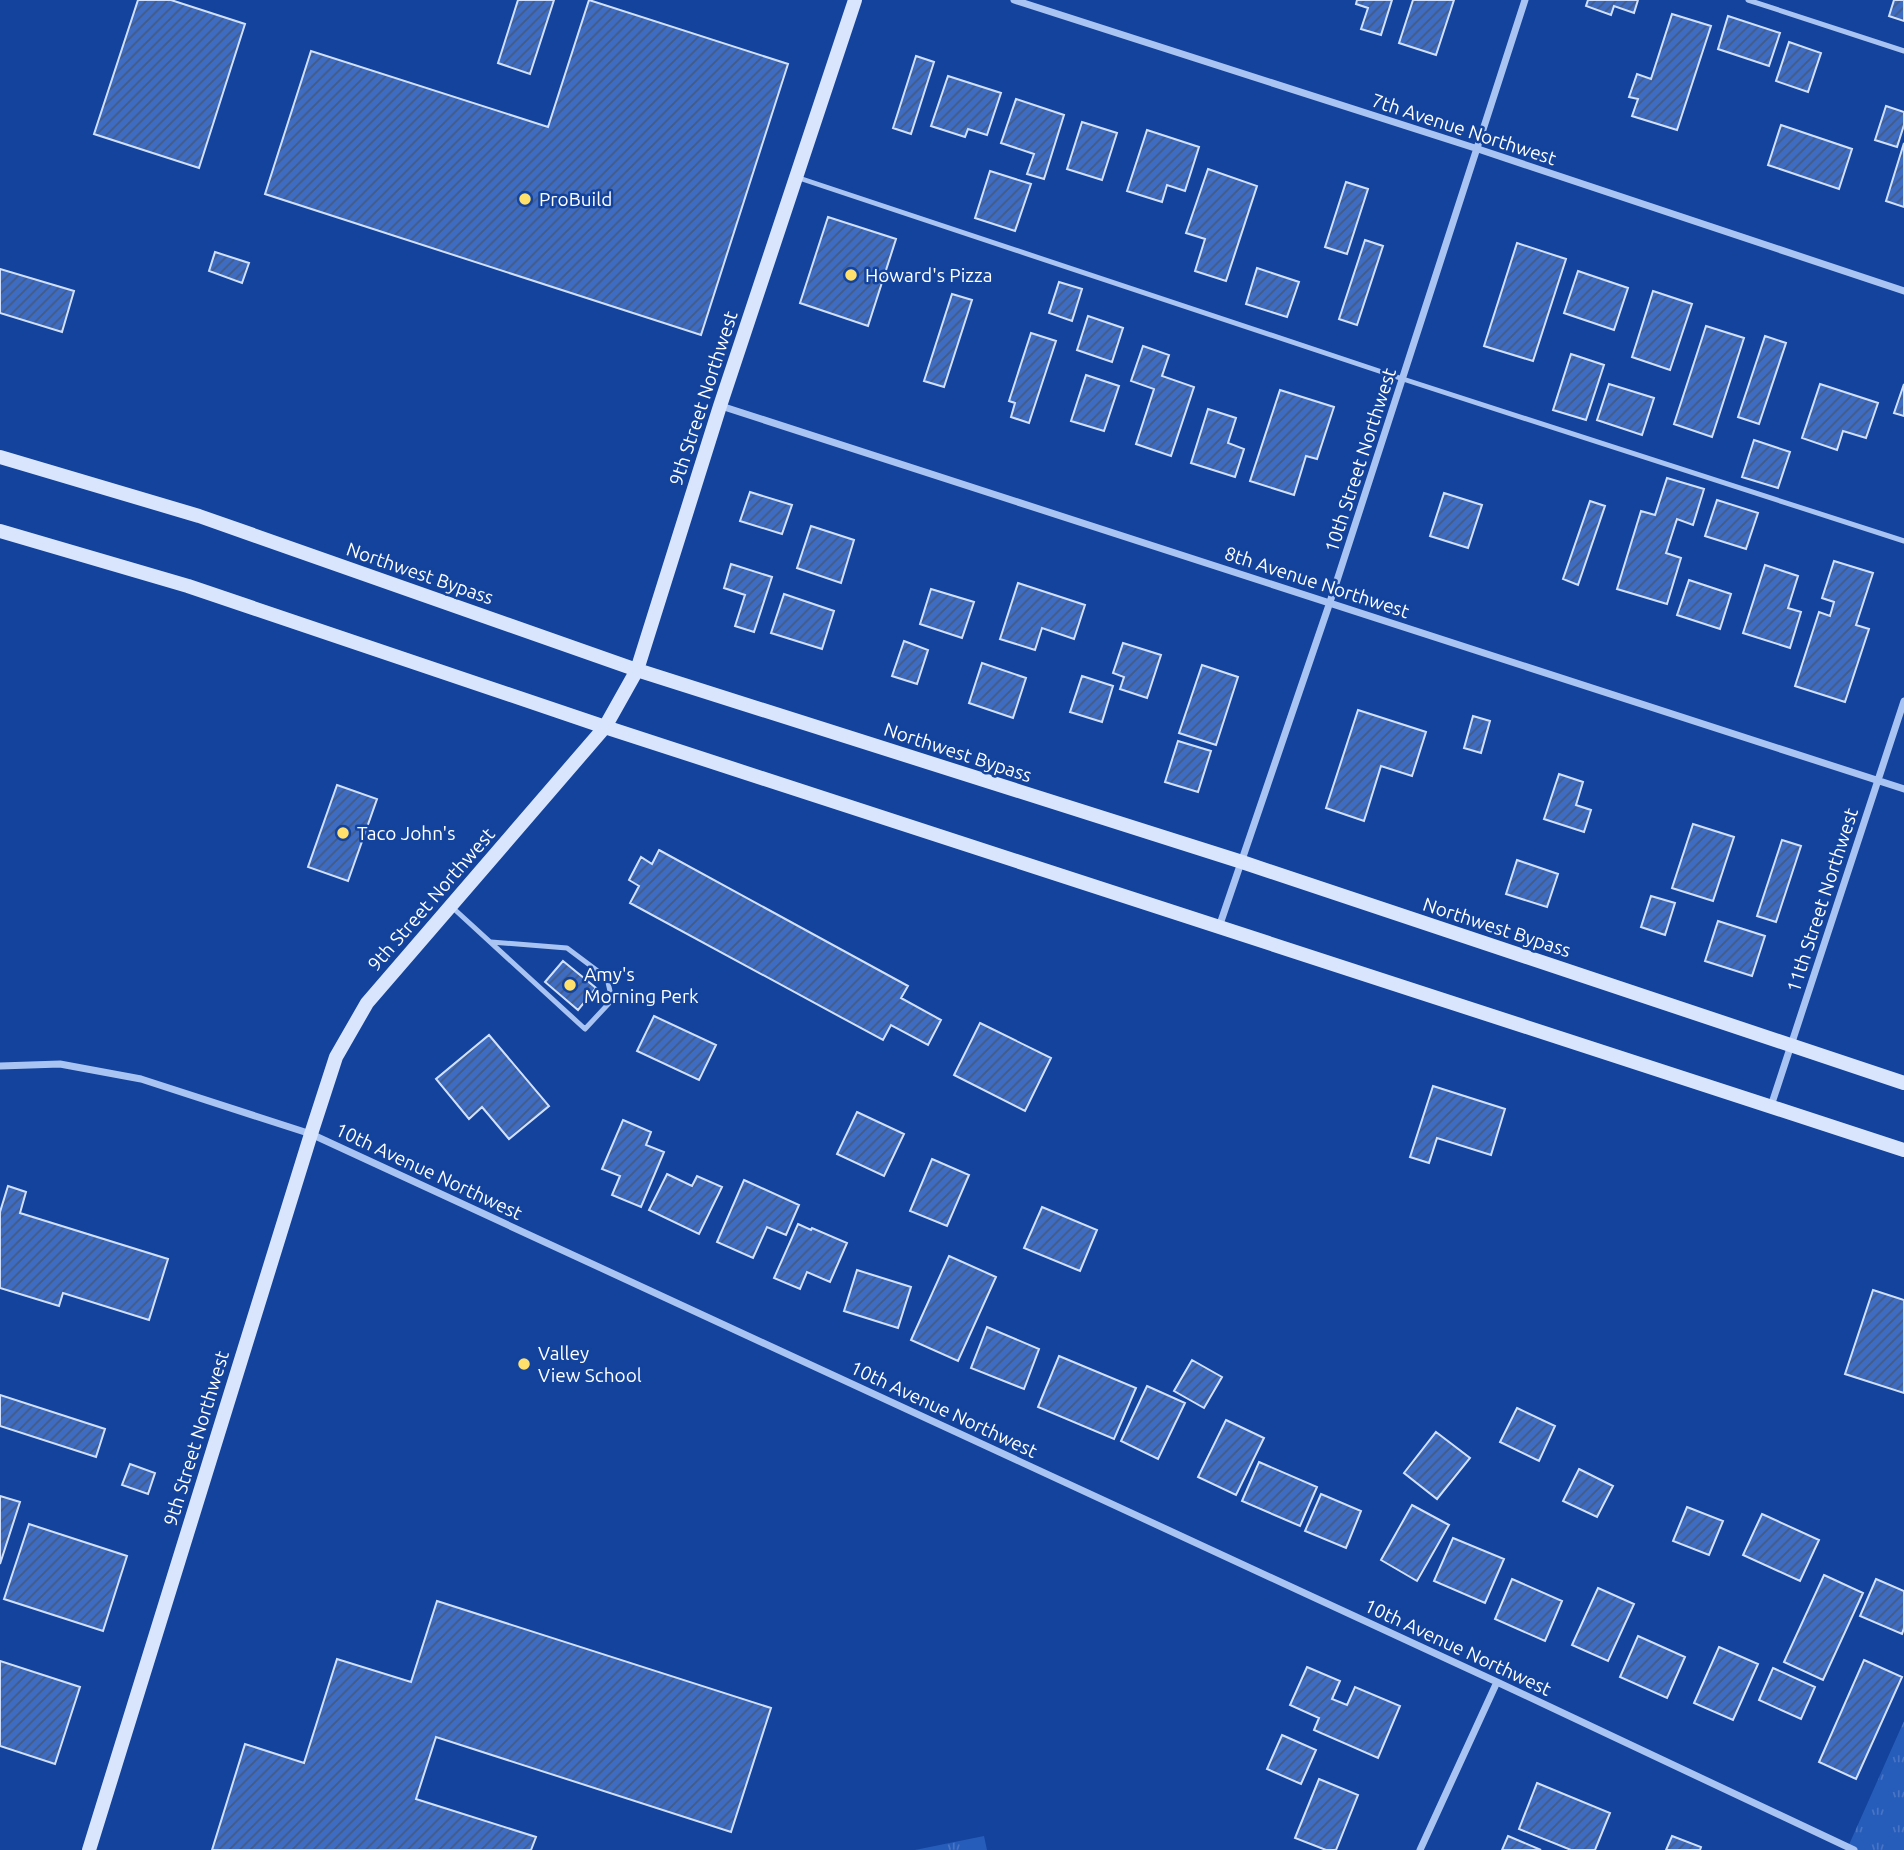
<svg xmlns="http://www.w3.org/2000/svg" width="1904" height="1850" viewBox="0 0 1904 1850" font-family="Ubuntu,sans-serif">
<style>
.park{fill:url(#park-tufts)}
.building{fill:url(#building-hatch);stroke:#d1e1fd;stroke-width:2}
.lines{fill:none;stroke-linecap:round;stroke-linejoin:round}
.lane{stroke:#a9c4f3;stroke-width:5}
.street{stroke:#a9c4f3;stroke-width:7}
.secondary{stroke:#d8e5fd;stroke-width:14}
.poi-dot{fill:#ffe16b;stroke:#13439c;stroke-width:2.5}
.labels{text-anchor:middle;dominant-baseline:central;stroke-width:5;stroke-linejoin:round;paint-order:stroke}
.street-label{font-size:19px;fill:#fff;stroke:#13439c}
.poi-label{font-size:19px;fill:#fff;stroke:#13439c;text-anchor:start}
</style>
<defs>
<pattern id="park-tufts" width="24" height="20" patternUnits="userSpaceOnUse" patternTransform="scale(1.75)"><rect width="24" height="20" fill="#265cba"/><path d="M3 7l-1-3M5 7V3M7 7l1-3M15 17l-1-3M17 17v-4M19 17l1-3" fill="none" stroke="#4774c4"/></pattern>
<pattern id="building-hatch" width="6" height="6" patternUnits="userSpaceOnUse" patternTransform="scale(1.75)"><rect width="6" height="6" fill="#3d6cc2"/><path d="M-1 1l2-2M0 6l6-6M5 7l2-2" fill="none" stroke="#455a81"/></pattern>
</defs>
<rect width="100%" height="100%" fill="#13439c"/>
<path class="park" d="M1904 1721V1850H1854L1848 1847Z
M984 1836 987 1850H915Z"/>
<path class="building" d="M138 0H171L245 24 199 168 94 134Z
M518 0H554L530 74 498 63Z
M589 0 788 64 701 335 265 194 311 51 548 127Z
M1357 0H1392L1381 35 1361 29 1368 8 1356 4Z
M1413 0H1454L1436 55 1399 43Z
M1588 0H1638L1634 13 1614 6 1611 15 1586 6Z
M1894 0H1904V21L1889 16Z
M1672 14 1711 26 1677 130 1632 116 1638 99 1629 97 1637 74 1651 79Z
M1728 16 1780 33 1769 66 1718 49Z
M1789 42 1821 53 1808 92 1776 81Z
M916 56 934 62 911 134 893 128Z
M948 76 1001 93 987 135 968 129 965 137 931 126Z
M1016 99 1064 115 1044 179 1027 174 1034 154 1001 143Z
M1886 106 1904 112V125L1897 147 1875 140Z
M1082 122 1117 133 1102 180 1067 169Z
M1781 125 1852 149 1839 189 1768 165Z
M1147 130 1199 147 1185 191 1167 185 1162 202 1127 191Z
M1904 143V207L1886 201Z
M1208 169 1257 186 1226 281 1195 271 1205 239 1186 233Z
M990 171 1031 184 1015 231 975 218Z
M1346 182 1368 189 1347 254 1325 247Z
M828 217 896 239 868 326 800 303Z
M1365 240 1383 246 1357 325 1339 319Z
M1517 243 1566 259 1533 361 1484 346Z
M215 252 249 263 242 283 209 271Z
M1257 268 1299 282 1287 317 1246 304Z
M0 269 74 291 62 332 0 313Z
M1578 271 1628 288 1614 330 1564 313Z
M1059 282 1082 289 1072 321 1049 313Z
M1653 291 1692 304 1670 370 1632 357Z
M952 294 972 300 944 387 924 381Z
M1088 316 1123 328 1112 362 1077 350Z
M1706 326 1744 338 1712 437 1674 424Z
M1031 333 1056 341 1029 423 1011 417 1015 403 1009 401Z
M1765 336 1786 343 1759 424 1738 417Z
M1143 346 1169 355 1162 376 1194 387 1171 456 1136 444 1154 389 1131 381Z
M1571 354 1604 365 1586 420 1553 410Z
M1086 375 1119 386 1104 431 1071 421Z
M1609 384 1654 398 1642 435 1597 420Z
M1820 384 1878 403 1866 438 1843 431 1837 450 1802 438Z
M1904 384V416L1894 413Z
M1280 390 1334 407 1317 459 1306 456 1294 495 1250 481Z
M1208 409 1236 418 1228 443 1244 449 1235 477 1191 463Z
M1754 440 1790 452 1778 488 1742 477Z
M1667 478 1704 489 1693 525 1677 519 1666 553 1681 558 1667 604 1617 589 1641 511 1655 515Z
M750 492 792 505 782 534 740 521Z
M1444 493 1482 505 1468 548 1430 536Z
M1717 500 1758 513 1746 549 1705 536Z
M1590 501 1605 506 1578 585 1563 579Z
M811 526 854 540 841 583 797 568Z
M1834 561 1873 573 1856 625 1869 629 1845 702 1795 686 1819 612 1830 616 1834 602 1822 598Z
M731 564 772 577 754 632 735 626 745 595 724 588Z
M1765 565 1798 576 1788 608 1801 612 1790 648 1743 633Z
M1689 580 1731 594 1720 629 1677 615Z
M1018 583 1085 605 1074 639 1042 628 1035 650 1000 639Z
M931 589 974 602 962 638 920 624Z
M784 594 834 611 822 649 771 633Z
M904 641 928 650 917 684 892 676Z
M1123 643 1161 655 1147 698 1120 689 1124 677 1113 673Z
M982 663 1026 678 1013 718 969 703Z
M1202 665 1238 677 1216 745 1179 733Z
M1082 676 1113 686 1102 722 1070 712Z
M1358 710 1426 732 1412 776 1381 766 1364 821 1326 808Z
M1473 716 1490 721 1481 753 1464 748Z
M1178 741 1211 751 1198 792 1165 782Z
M1559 774 1583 782 1576 805 1591 810 1584 832 1544 819Z
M337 785 377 799 348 881 308 867Z
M1693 824 1734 837 1713 901 1672 888Z
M1782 840 1801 846 1776 922 1757 916Z
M659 850 908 986 901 998 941 1020 928 1045 891 1025 883 1040 630 903 639 886 629 880 641 857 652 864Z
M1517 860 1558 874 1547 907 1506 894Z
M1651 896 1675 903 1665 935 1641 927Z
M1718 921 1765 936 1752 976 1705 961Z
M563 961 596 988 578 1010 545 982Z
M654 1016 716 1045 699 1080 637 1051Z
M980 1023 1051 1058 1025 1111 954 1075Z
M489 1035 549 1106 509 1139 482 1107 469 1119 436 1079Z
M1433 1086 1505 1109 1491 1155 1437 1138 1429 1163 1410 1157Z
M857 1112 904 1134 884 1176 837 1154Z
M623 1120 651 1132 646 1145 664 1152 641 1207 612 1195 620 1176 602 1169Z
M932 1159 969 1175 947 1226 910 1211Z
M667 1174 692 1186 697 1176 722 1187 699 1234 649 1210Z
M744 1180 799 1205 786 1235 767 1227 753 1258 717 1242Z
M8 1186 26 1192 20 1213 168 1259 149 1320 63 1293 59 1306 0 1288V1212Z
M1042 1207 1097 1230 1080 1271 1024 1248Z
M798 1224 811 1230 812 1228 847 1243 830 1282 807 1272 800 1289 774 1278Z
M949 1256 996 1277 958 1361 911 1340Z
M857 1270 911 1287 898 1328 844 1311Z
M1873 1290 1904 1300V1393L1845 1374Z
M987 1327 1039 1349 1024 1389 971 1368Z
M1059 1356 1136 1388 1114 1439 1038 1407Z
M1192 1360 1222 1377 1204 1408 1174 1391Z
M1147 1386 1185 1403 1158 1459 1121 1441Z
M0 1395 105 1429 96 1457 0 1426Z
M1517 1408 1555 1426 1539 1461 1500 1442Z
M1226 1420 1264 1438 1236 1495 1198 1477Z
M1436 1432 1470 1458 1437 1499 1404 1473Z
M1259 1462 1317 1487 1300 1526 1242 1501Z
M130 1464 155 1473 148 1494 122 1485Z
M1579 1469 1613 1486 1597 1517 1563 1501Z
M1321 1494 1361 1511 1346 1548 1305 1531Z
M0 1496 20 1502 0 1564Z
M1412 1505 1449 1525 1417 1581 1381 1560Z
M1687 1507 1723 1521 1709 1555 1673 1541Z
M1762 1514 1819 1540 1800 1581 1743 1555Z
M29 1524 127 1556 103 1631 4 1599Z
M1453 1538 1504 1559 1485 1603 1434 1581Z
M1824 1575 1863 1593 1823 1680 1784 1662Z
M1512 1579 1562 1601 1545 1641 1495 1619Z
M1876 1579 1904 1591V1628L1902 1634 1860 1616Z
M1598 1588 1634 1604 1608 1661 1572 1645Z
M437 1601 771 1708 731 1832 436 1737 416 1799 536 1837 531 1850H212L245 1744 304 1763 337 1659 411 1682Z
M1638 1636 1685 1657 1667 1698 1620 1677Z
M1719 1647 1758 1664 1733 1720 1694 1703Z
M1864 1660 1902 1677 1856 1779 1819 1762Z
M0 1661 80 1687 55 1764 0 1746Z
M1307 1667 1340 1681 1332 1699 1347 1705 1355 1687 1400 1706 1378 1758 1314 1730 1319 1718 1290 1705Z
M1773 1668 1815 1687 1801 1719 1759 1700Z
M1282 1735 1316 1750 1301 1784 1267 1769Z
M1319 1779 1358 1795 1336 1850H1326L1295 1838Z
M1537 1783 1610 1813 1595 1850H1571L1519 1829Z
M1508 1836 1541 1850H1502Z
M1672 1836 1701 1847 1700 1850H1666Z"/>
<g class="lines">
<path class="lane" d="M1748 0 1904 51
M796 177 1403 379 1904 541
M453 908 585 1029 612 1000 607 978 567 948 491 942"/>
<path class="street" d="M1014 0 1478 149 1904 291
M721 406 1904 789
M1219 927 1330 602 1525 0
M0 1066 60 1064 141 1079 311 1134 1497 1682 1854 1850
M1771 1106 1904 701
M1420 1850 1497 1682"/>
<path class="secondary" d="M0 457 199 516 637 670 1242 862 1904 1083
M0 531 188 586 605 727 1904 1150
M89 1850 311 1134 336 1057 367 1003 605 727 637 670 720 406 855 0"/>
</g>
<g class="poi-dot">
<circle cx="525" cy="199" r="7"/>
<circle cx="851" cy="275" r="7"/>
<circle cx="343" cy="833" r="7"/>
<circle cx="570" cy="985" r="7"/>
<circle cx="524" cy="1364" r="7"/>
</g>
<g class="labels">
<g class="street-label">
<text transform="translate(1464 129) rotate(18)">7th Avenue Northwest</text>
<text transform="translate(703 398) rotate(-72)">9th Street Northwest</text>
<text transform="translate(1360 460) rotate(-72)">10th Street Northwest</text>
<text transform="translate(420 573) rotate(19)">Northwest Bypass</text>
<text transform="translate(1317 582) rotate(18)">8th Avenue Northwest</text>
<text transform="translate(958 752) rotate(18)">Northwest Bypass</text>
<text transform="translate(431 899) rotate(-49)">9th Street Northwest</text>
<text transform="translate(1822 900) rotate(-72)">11th Street Northwest</text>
<text transform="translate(1497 927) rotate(18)">Northwest Bypass</text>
<text transform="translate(429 1171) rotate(25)">10th Avenue Northwest</text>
<text transform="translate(944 1409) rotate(25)">10th Avenue Northwest</text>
<text transform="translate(196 1438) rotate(-73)">9th Street Northwest</text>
<text transform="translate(1458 1647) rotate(25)">10th Avenue Northwest</text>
</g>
<g class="poi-label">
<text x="539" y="199">ProBuild</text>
<text x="865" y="275">Howard's Pizza</text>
<text x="357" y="833">Taco John's</text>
<text x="584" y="974">Amy's<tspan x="584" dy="22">Morning Perk</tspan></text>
<text x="538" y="1353">Valley<tspan x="538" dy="22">View School</tspan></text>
</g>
</g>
</svg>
